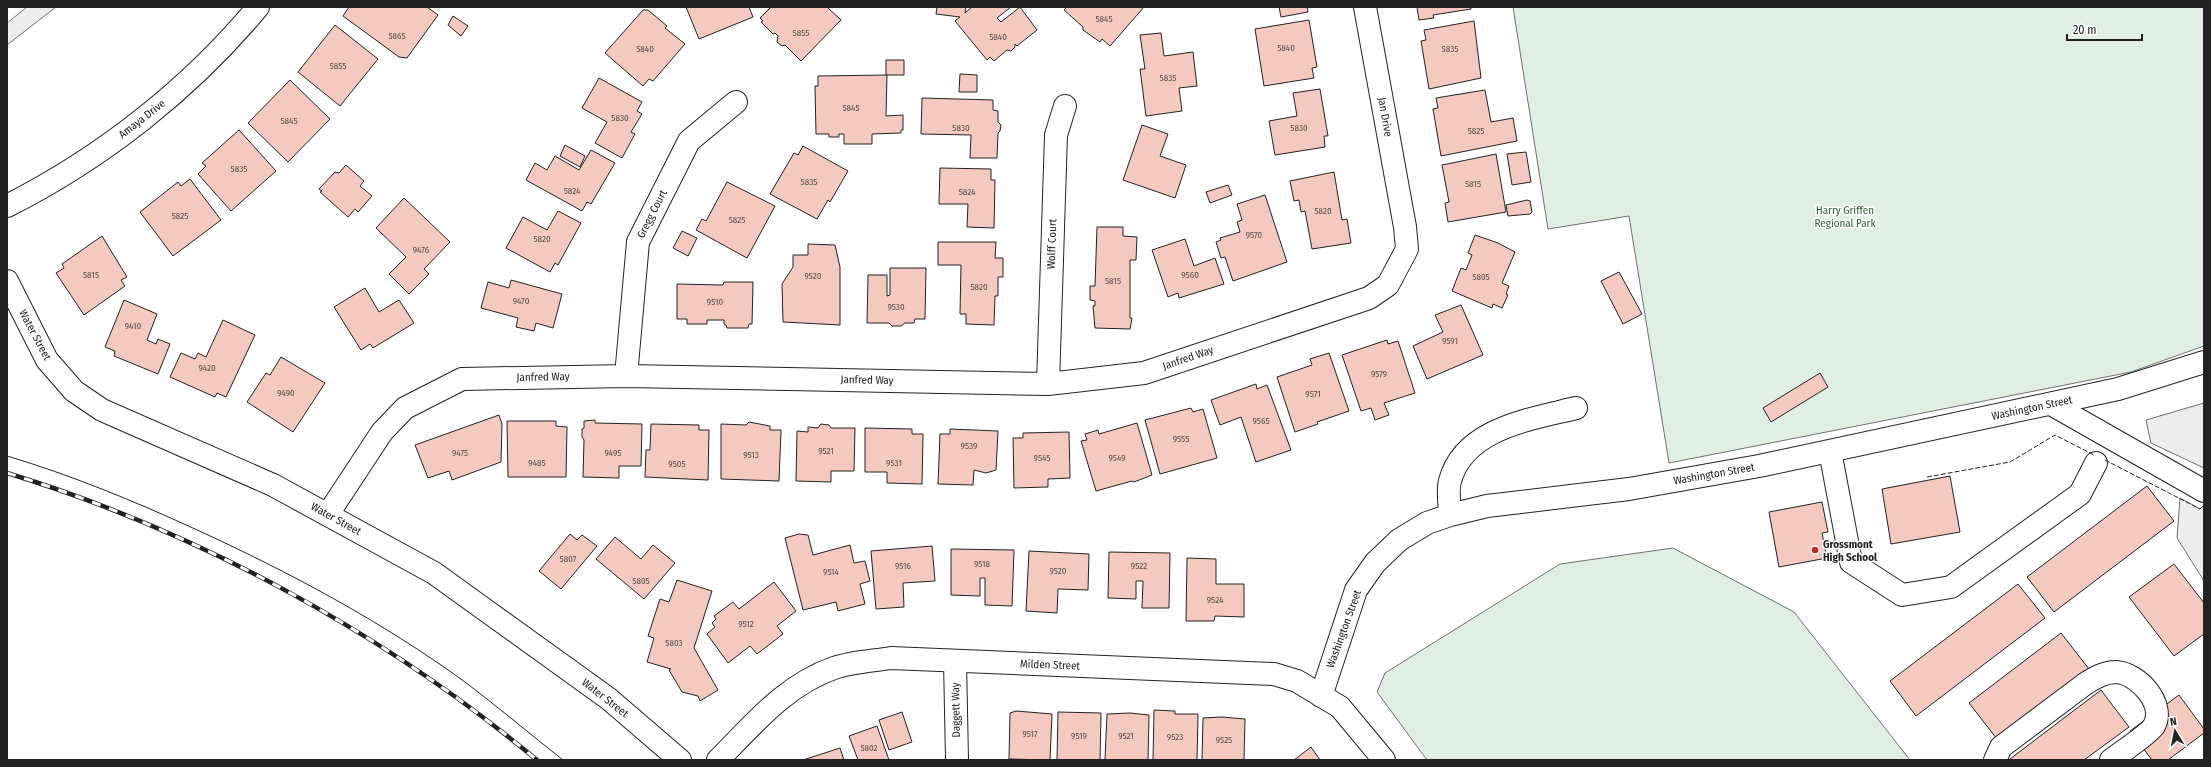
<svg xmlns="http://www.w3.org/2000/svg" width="2211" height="767" viewBox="0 0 2211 767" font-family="'Fira Sans Condensed',sans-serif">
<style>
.green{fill:#e0efe3;stroke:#6f6f6f}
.parking{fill:#ededed;stroke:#6f6f6f}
.building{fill:#f3c9c0;stroke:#222}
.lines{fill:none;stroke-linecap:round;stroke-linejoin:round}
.minor-casing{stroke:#222;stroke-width:24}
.major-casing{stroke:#222;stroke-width:24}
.minor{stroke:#fff;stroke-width:22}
.major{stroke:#fff;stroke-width:22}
.tram{stroke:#222;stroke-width:1}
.rail-casing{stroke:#222;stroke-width:4.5}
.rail{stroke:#fff;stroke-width:3;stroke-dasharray:9;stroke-linecap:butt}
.fence{stroke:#222;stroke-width:1;stroke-dasharray:5 2;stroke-linecap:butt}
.poi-dot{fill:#c62828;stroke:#fff;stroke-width:1.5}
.labels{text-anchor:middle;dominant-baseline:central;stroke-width:3;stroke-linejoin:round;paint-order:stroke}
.number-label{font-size:9px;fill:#564c4a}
.street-label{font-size:11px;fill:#222;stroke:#fff}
.park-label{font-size:11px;fill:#2f5e38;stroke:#fff}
.poi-label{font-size:11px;font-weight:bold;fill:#222;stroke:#fff;text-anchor:start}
</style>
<rect width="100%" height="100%" fill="#fff"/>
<path class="green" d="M1513 7H2204V346L2131 372 1669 463 1629 216 1548 229Z
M1673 548 1794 612 1910 760H1427L1377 692 1385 673 1560 564Z"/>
<path class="parking" d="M27 7H56L7 45V23Z
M2204 403V468L2151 443 2146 420Z
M2180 498 2200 509 2204 505V581L2177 538Z"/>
<path class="building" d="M349 7H427L438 15 407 58 399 57 343 16Z
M686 7H749L753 17 699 39Z
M771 7H827L841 20 801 61 785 45 782 46 777 42 778 36 775 33 773 34 761 22 763 21 760 18Z
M937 7H966L965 13 972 7H1011L997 18 1001 22 1020 7 1037 30 1017 46 1015 44V47L1011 51 1007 50 994 61 990 57 987 60 955 21 960 17 936 14Z
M1067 7H1144L1110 46 1102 39 1100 42 1083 30V27L1064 10Z
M1279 7H1307L1308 12 1281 17Z
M1415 7H1471V9L1433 15 1434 18 1419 20 1417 7Z
M643 10H648L667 26 665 28 685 44 653 81 649 79 643 86 605 53Z
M453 16 468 26 461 36 448 25Z
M1309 20 1317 67 1312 68 1314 78 1264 86 1255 29Z
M1474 21 1481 78 1429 89 1421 41 1426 40 1424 30Z
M335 25 378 59 340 106 298 72Z
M1161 33 1164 56 1193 52 1197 86 1179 88 1182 111 1146 116 1140 69H1145L1140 35Z
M886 60H904V75H886Z
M960 74 977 75V92H959Z
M887 75 886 116 903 115V130H901V133L872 134V144H844V134H839V137H829V134H816L815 86H818V76Z
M599 78 642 102 637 111 642 114 631 132 635 134 622 158 595 143 607 122 582 108Z
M290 80 330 119 288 162 248 123Z
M1320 89 1328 136H1324L1325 147 1275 155 1269 121 1297 116 1293 93Z
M1485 90 1491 122 1513 118 1517 141 1441 156 1433 109 1438 108 1436 98Z
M922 98 993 100V110L998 111V122L1001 125 1000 131 998 133 997 158H970L971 135 921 134Z
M1142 125 1168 134 1160 156 1186 165 1175 198 1123 180Z
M239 130 276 171 231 211 198 174 206 166 202 163Z
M565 145 585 156 580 167 560 156Z
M803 146 848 171 830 202 828 200 817 219 770 194 794 153 798 155Z
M591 150 615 163 591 204 587 202 582 211 526 180 535 163 547 170 555 156 579 170Z
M1526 152 1531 182 1512 185 1507 154Z
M1496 154 1506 212 1448 222 1445 203 1449 202 1442 165Z
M346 165 364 181 360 186 372 196 358 212 355 209 348 217 320 192 322 191 319 189 335 172 339 173Z
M940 168 991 169V180H995L994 228 967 227 968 204H939Z
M1334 172 1342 220 1347 219 1351 243 1312 249 1305 211 1301 212 1299 200 1294 201 1290 181Z
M190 179 221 220 173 256 140 212 178 182 181 186Z
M727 182 775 206 747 258 696 230 702 219 706 221Z
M1228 185 1232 195 1210 203 1206 192Z
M1265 195 1287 262 1233 281 1225 257 1221 258 1216 242 1221 240 1220 238 1240 232 1237 222 1242 220 1237 204Z
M404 198 450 242 424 269 429 274 409 294 389 274 406 257 376 228Z
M1527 200 1530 201 1532 212 1530 214 1508 216 1506 205Z
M558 211 581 223 558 265 555 263 550 272 506 248 523 217 547 230Z
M1097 227H1123V236L1137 237 1136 260H1130V318H1132L1130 329 1095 328 1093 306H1095V301L1090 300V286H1095Z
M682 231 697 238 688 256 673 248Z
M1475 235 1498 243 1515 252 1502 283 1509 286 1506 294 1508 295 1502 308 1493 304 1492 308 1452 291 1461 268 1466 270 1472 255 1468 253Z
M102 236 127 277 121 280 125 286 84 315 56 273 64 268 62 264Z
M1185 239 1194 266 1215 258 1224 284 1179 298 1178 293 1168 297 1152 250Z
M938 242H996L995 258H1003V277H998V296H995L994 325 966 324V314H960L961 265H938Z
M808 244 835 245 840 267V325L783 322 782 284 793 267V255H808Z
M890 268H926L925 319H915L914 323H905L901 326H892L889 323H867L868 275H887V296L890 295Z
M1619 272 1642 314 1623 324 1601 281Z
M511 280 562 294 553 328 536 323 534 331 516 327 518 318 481 308 488 282 509 288Z
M724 282H753L752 324H749L748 328H727L726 325 724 324V320H707V324H687V319H677V284L723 285Z
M365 288 379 312 399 300 414 323 373 348 370 344 361 350 334 307Z
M124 300 157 314 147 340 156 344 158 339 170 344 158 374 114 356 115 351 105 347Z
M1461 305 1483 355 1427 379 1413 346 1443 332 1435 315Z
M223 320 255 335 226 397 217 393 215 397 170 377 181 353 195 359 198 353 206 357Z
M1387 340 1388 344 1398 341 1415 393 1384 403 1389 415 1375 420 1371 408 1361 411 1342 355Z
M1329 353 1349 411 1317 422 1318 424 1295 432 1277 377 1312 365 1310 359Z
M281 357 325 383 293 432 247 402 266 373 270 375Z
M1820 373 1828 387 1771 422 1763 408Z
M1256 384 1257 389 1267 385 1291 450 1256 462 1241 417 1220 425 1211 400Z
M1191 408 1193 412 1203 409 1217 458 1160 474 1145 420Z
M499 415 502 424 501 462 452 480 449 471 428 478 415 445Z
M595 420V423L642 424 641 466H619V478L583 477 584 440 582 437V429L584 428V421Z
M507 421H556V426L567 427 566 477H508Z
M749 422 770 426V430H781L779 481 721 479V424L746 425Z
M1137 423 1152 475 1134 482 1132 481 1096 491 1081 441 1087 440 1085 434 1098 430 1099 434Z
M651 424 699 425V430H709L708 480 645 477 646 450H650Z
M821 424 829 425 831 428H855L854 471H831V482L796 481 797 431 808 432V427L818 428Z
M865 428 912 429V434H923L922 484 887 483V472H865Z
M950 429 998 431 996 470 986 473 974 470 973 485 938 484 940 434H950Z
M1069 432 1070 478 1048 479V487L1014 488 1013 438H1023V433Z
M1950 476 1960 532 1891 544 1882 489Z
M2147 486 2174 521 2054 612 2027 577Z
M1822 502 1828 532 1822 533 1827 558 1779 567 1769 512Z
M570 534 577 540 582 535 597 546 561 589 539 571Z
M799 534 808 535 813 555 850 545 854 563 865 561 870 581 860 584 865 604 838 611 836 602 803 610 785 538Z
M615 537 641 559 653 545 675 563 644 599 596 559Z
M932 546 935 581 903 583 904 607 876 609 871 551Z
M951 549 1014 550 1012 606 985 605V578H980V596L951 595Z
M1029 551 1089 554 1088 590 1058 589 1057 613 1026 611Z
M1109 552 1170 553 1169 608H1142L1143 581H1136V599L1108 598Z
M1187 558 1216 559V584H1244V617L1215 616 1214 621H1186Z
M2174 564 2204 603V634L2174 656 2129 597Z
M677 580 712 591 694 648 718 690 700 701 698 696 682 692 669 670 671 669 647 662 654 638 648 636 660 599 669 602Z
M774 582 796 611 777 626 783 634 757 654 750 646 728 663 707 634 715 627 712 623 716 619 714 616 733 602 739 609Z
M2018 584 2045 618 1916 716 1890 681Z
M2061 633 2089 669 1997 739 1969 703Z
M2101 690 2129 727 2084 760H2011L2010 759Z
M2179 695 2204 729V733L2168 760H2152L2130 731Z
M1154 710 1175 711V714H1198L1197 760H1153Z
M1016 711 1052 714 1050 760 1009 759 1010 713Z
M902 712 912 742 889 750 879 720Z
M1058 712 1101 713 1100 760H1057Z
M1130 713 1149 715 1148 760H1105L1107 714Z
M1222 717 1245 719 1244 760H1202L1203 718Z
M877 726 889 760H858L849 736Z
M1311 747 1320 760H1294Z
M840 748 844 760H803Z"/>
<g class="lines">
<defs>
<path id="minor" d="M7 281 47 360 74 391 102 410 273 485 434 573 609 699 680 760
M626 376 638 242 689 141 736 102
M1048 384 1056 135 1065 106
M2051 404 2204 491
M1830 451 1851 562 1902 595 1951 587 2080 494 2096 463
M328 514 382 432 405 408 462 379 626 376 1048 384 1144 373 1369 298 1388 285 1407 249 1405 227 1365 7
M1450 515C1450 504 1447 491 1450 481 1464 428 1532 419 1576 408
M955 661 957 760
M1321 696 1356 590 1375 563 1399 540 1427 523 1450 515 1487 506 1629 489 1759 466 2118 389 2204 362
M718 760C753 725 785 685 834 668 851 662 873 661 891 658L1274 674 1297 681 1340 707 1384 760
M1995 760 2001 747 2085 684C2094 678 2104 672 2116 672 2138 673 2166 704 2154 726 2149 734 2120 753 2111 760"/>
<path id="major" d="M7 206C102 158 190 89 258 7"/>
</defs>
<use href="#minor" class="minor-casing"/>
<use href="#major" class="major-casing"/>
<use href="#minor" class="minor"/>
<use href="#major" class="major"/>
<path class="tram" d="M7 456C71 475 134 501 195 529 289 572 381 621 465 682 498 707 530 734 563 760"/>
<defs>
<path id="rail" d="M7 473C197 531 384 633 537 760"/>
</defs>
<use href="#rail" class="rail-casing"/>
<use href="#rail" class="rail"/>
<path class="fence" d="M2105 460 2200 509 2204 505
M1927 477 2010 462 2055 435 2094 455"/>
</g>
<circle class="poi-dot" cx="1815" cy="550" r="4"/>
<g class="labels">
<g class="number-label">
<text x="1104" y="19">5845</text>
<text x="801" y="33">5855</text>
<text x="397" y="36">5865</text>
<text x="998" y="37">5840</text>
<text x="1286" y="48">5840</text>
<text x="645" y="49">5840</text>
<text x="1450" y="49">5835</text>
<text x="338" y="66">5855</text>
<text x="1168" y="78">5835</text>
<text x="851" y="108">5845</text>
<text x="620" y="118">5830</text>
<text x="289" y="121">5845</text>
<text x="961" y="128">5830</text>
<text x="1299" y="128">5830</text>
<text x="1476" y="131">5825</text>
<text x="239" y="169">5835</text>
<text x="809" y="182">5835</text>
<text x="1473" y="184">5815</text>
<text x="572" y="191">5824</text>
<text x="967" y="192">5824</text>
<text x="1323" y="211">5820</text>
<text x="180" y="216">5825</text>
<text x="737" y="220">5825</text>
<text x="1254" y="235">9570</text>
<text x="542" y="239">5820</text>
<text x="421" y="250">9476</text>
<text x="91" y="275">5815</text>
<text x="1190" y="275">9560</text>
<text x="813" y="276">9520</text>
<text x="1481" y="277">5805</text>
<text x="1113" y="281">5815</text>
<text x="979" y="287">5820</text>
<text x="521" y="301">9470</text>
<text x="715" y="302">9510</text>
<text x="896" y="307">9530</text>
<text x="133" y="326">9410</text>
<text x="1450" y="341">9591</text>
<text x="207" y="368">9420</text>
<text x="1379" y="374">9579</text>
<text x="286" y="393">9490</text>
<text x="1313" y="394">9571</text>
<text x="1261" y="421">9565</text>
<text x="1181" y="439">9555</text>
<text x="969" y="446">9539</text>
<text x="826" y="451">9521</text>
<text x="460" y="453">9475</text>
<text x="613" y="453">9495</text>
<text x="751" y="455">9513</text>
<text x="1042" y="458">9545</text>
<text x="1117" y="458">9549</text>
<text x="537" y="463">9485</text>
<text x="894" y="463">9531</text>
<text x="677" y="464">9505</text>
<text x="568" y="559">5807</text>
<text x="982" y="564">9518</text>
<text x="903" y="566">9516</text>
<text x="1139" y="566">9522</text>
<text x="1058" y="571">9520</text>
<text x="831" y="572">9514</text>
<text x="641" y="581">5805</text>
<text x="1215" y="600">9524</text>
<text x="746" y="624">9512</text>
<text x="674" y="643">5803</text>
<text x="1030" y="734">9517</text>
<text x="1079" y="736">9519</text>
<text x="1126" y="736">9521</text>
<text x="1175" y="737">9523</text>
<text x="1224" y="740">9525</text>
<text x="869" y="748">5802</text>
</g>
<g class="street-label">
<text transform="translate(1385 117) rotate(80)">Jan Drive</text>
<text transform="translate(142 119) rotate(-38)">Amaya Drive</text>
<text transform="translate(652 214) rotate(-63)">Gregg Court</text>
<text transform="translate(1052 244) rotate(-88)">Wolff Court</text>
<text transform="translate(35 335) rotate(62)">Water Street</text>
<text transform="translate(1188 358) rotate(-19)">Janfred Way</text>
<text transform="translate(543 377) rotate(-1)">Janfred Way</text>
<text transform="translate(867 380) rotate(1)">Janfred Way</text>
<text transform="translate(2032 408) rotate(-12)">Washington Street</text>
<text transform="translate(1714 474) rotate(-10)">Washington Street</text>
<text transform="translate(336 519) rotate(29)">Water Street</text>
<text transform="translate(1344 629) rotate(-70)">Washington Street</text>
<text transform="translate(1050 665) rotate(2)">Milden Street</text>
<text transform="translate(605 698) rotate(38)">Water Street</text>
<text transform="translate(956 710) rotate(-91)">Daggett Way</text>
</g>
<g class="park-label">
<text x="1845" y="210">Harry Griffen<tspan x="1845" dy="13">Regional Park</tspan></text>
</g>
<g class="poi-label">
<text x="1823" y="544">Grossmont<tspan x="1823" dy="13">High School</tspan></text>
</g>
</g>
<rect width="2211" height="767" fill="none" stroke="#222222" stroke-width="16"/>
<g transform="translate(2175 731) rotate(350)" stroke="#ffffff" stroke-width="3" paint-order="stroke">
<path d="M0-3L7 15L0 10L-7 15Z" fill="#222222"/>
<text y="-6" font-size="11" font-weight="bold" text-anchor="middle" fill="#222222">N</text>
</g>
<path d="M2067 34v6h75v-6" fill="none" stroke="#222222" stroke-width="2"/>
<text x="2073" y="34" font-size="12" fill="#222222" stroke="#ffffff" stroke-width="3" paint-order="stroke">20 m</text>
</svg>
